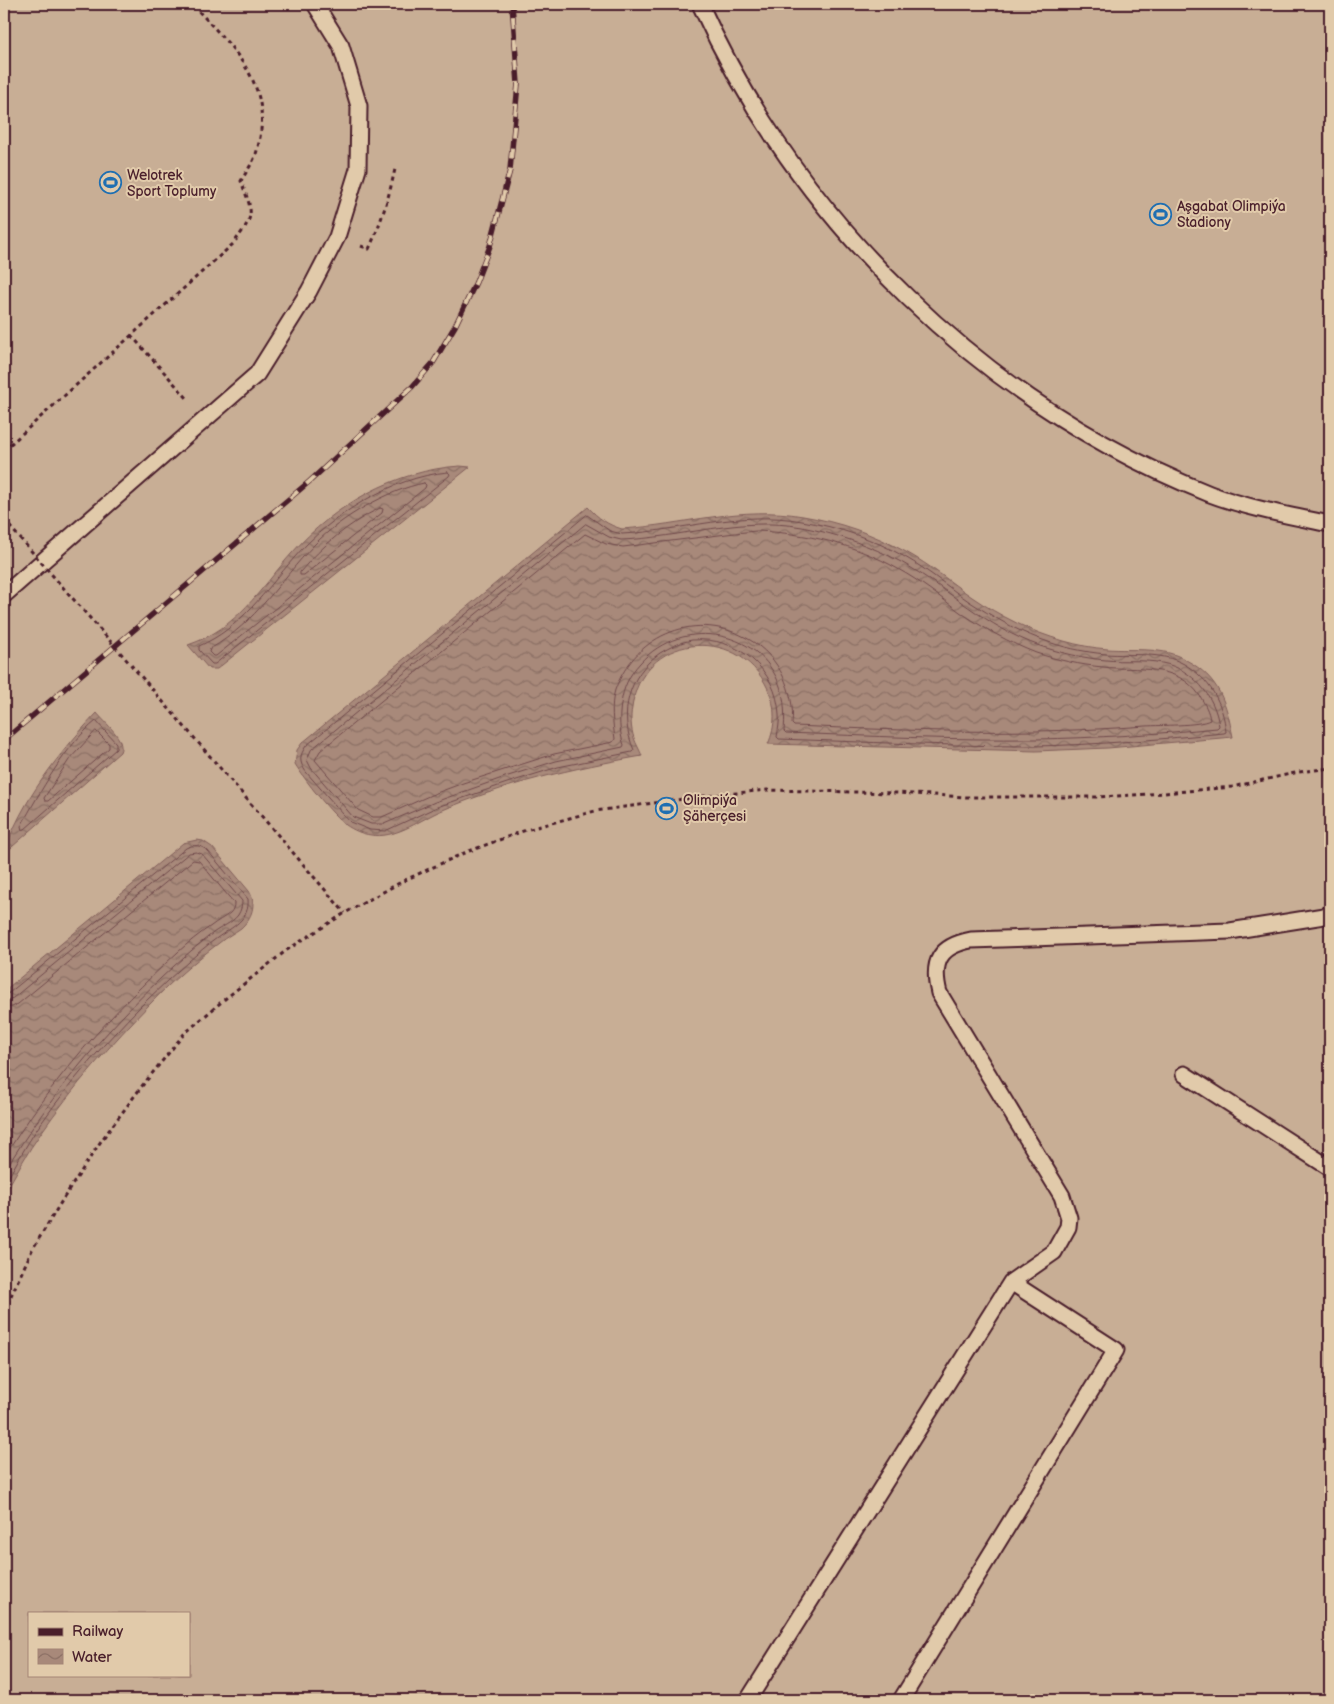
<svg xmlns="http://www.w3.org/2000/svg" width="1334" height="1704" viewBox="0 0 1334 1704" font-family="'Balsamiq Sans',sans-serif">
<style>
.pitch{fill:#c8ae95;stroke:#896660;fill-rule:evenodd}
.water{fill:url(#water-waves);stroke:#825f5a}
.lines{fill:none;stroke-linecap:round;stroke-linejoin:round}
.shore{stroke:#70494b;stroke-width:1}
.service-casing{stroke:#4a1f2b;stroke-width:19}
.path{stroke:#4a1f2b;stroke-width:3;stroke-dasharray:4 4;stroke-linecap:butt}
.service{stroke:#e1caaa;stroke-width:15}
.rail-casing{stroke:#4a1f2b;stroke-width:5.5}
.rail{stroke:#e1caaa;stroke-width:4;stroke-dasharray:11;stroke-linecap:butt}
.path-bridge{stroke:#4a1f2b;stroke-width:3;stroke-dasharray:4 4;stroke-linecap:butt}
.labels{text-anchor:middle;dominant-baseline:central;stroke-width:4;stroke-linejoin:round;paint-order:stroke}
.poi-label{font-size:14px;fill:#4a1f2b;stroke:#e1caaa;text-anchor:start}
</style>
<defs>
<pattern id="water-waves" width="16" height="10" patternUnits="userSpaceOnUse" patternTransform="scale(1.25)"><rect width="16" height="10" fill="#a8897a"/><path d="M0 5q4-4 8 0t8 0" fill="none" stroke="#8b6f64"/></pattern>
</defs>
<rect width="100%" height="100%" fill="#e1caaa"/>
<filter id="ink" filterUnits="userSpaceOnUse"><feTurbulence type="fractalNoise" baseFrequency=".02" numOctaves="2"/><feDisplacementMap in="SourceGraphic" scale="10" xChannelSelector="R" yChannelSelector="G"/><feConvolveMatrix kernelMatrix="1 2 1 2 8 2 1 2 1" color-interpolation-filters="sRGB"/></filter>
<g filter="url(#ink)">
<path class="pitch" d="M4 4H1330V1700H4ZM29 1613H189V1675H29Z"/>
<path class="water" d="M460 466 470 467 217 669H209L188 645C238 628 259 590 292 553 334 505 396 470 460 466Z
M588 507C598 518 608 525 622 529 683 525 742 505 803 516 839 522 874 534 906 552 930 565 950 582 972 597 1000 616 1031 632 1064 641 1078 645 1093 648 1108 649 1134 651 1163 646 1186 660 1220 678 1226 703 1233 737L1108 748 1036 751 768 744C776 727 776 706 768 689 737 622 640 635 632 708 630 717 631 729 634 738 636 744 640 750 642 756 573 768 503 784 438 812 417 822 394 839 371 835 362 834 353 830 346 825 331 814 305 780 295 764L297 750 302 743Z
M97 713C105 723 126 739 120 752L4 854C20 802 60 752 97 713Z
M197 840 203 841 212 847 249 891C257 904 252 918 241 928 234 933 226 937 219 943 195 961 172 981 151 1003 112 1043 73 1087 41 1133 27 1152 16 1174 4 1194V991L183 843Z"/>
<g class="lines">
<path class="shore" d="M448 472 450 474 449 476 215 664H212L199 650V646C241 628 265 591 294 558 330 516 391 477 448 472Z
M424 483 426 485 425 488 216 656H213L209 652 210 649C258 621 278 582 315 544 340 518 388 490 424 483Z
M380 508 383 509 382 513 304 575H300V572C322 546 349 523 380 508Z
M587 515 610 531 622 534C682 531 741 510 802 521 838 527 874 539 905 557 928 570 948 587 970 602 992 616 1015 630 1040 639 1061 647 1084 652 1106 654 1132 656 1161 651 1184 664 1210 679 1223 703 1226 732L1224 733C1161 739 1098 745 1034 746 949 746 864 742 779 739L777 737C778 730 780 722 779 715 777 669 737 636 692 640 681 642 670 647 660 653 628 675 618 714 634 750L632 752 558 767 507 783 437 807 385 831 370 830 350 822 306 772C299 762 299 756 306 746Z
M586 524 609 537 621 540C682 538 741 516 802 527 836 534 870 545 901 562 948 588 987 628 1040 646 1061 653 1083 658 1106 660 1124 662 1144 659 1162 663 1193 669 1215 696 1219 726L1217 728C1157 734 1096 738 1036 739 952 740 869 736 786 733L784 731C785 718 785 706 782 693 766 629 682 615 640 663 629 675 623 688 621 704 619 717 619 732 624 745L623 747 556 761 505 777 435 802 384 824H371L353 817 311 768 307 760 311 750Z
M757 531C806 533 855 544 898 569 920 581 940 597 960 612 983 628 1010 643 1036 653 1058 660 1080 665 1103 667 1136 671 1177 662 1200 696 1204 703 1209 711 1210 720 1198 726 1161 725 1146 726 1029 735 911 731 794 726L792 724C794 707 790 691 783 676 776 661 764 648 750 640 698 609 636 633 615 690 610 706 613 723 615 739L613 742 554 754 463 783 431 795 382 817H373L358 810 315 760 320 751 585 534 606 544 623 547 735 533Z
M96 721 116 743V749L25 829 22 830 21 826C40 792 65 746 96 721Z
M96 731 109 744V748L48 801H45L44 798 69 760Z
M4 995 9 993 186 848C194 844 201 845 208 851L248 899C250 920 232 927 217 938 207 945 197 954 188 962 132 1011 80 1068 37 1129 25 1147 15 1166 4 1185
M4 1001 13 998 189 853 196 852 202 854 242 901C242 906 241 910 238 915 232 923 221 927 213 933 203 941 193 949 184 957 114 1019 52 1092 4 1172
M4 1008 12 1007 18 1004 193 860 199 861 234 903C234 907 233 910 230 913 224 918 217 921 211 926 199 934 188 943 178 952 112 1012 50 1081 4 1158"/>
<defs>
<path id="service" d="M700 4C799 223 986 405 1210 494 1247 508 1291 516 1330 524
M4 595 257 374 309 291 337 237 358 169 359 106 341 46 315 4
M1184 1074 1330 1168
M748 1700 1011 1282 1054 1252 1068 1227 1069 1218 1062 1196 939 993C931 961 940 946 971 940L1230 931 1330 915
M901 1700 1116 1350 1011 1282"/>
</defs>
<use href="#service" class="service-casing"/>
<path class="path" d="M361 246 369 249C381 223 389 197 395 169
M131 335 187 398
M4 450 233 244C255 214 254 216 241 181 246 172 253 163 256 154 277 85 234 50 192 4
M146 682 345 913
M4 1311 32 1250 63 1199 101 1141 142 1086 184 1034 226 998 287 950 345 913 403 881 464 853 526 830 595 811 706 796 767 790 897 793 966 797H1099L1164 793 1232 787 1299 772 1330 768"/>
<use href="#service" class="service"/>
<defs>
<path id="rail" d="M4 740 310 481 412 387 433 363 455 326 476 282 490 246 510 170 518 84 512 4"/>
</defs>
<use href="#rail" class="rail-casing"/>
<use href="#rail" class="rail"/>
<path class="path-bridge" d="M4 520 146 682"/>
</g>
</g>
<defs>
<symbol id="stadium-ring" viewBox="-11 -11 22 22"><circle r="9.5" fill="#e1caaa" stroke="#1f6fb2" stroke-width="1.5"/><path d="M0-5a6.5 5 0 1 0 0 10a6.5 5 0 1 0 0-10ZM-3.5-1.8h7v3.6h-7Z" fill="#1f6fb2"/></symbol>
</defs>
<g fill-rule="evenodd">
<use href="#stadium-ring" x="98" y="170" width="25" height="25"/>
<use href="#stadium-ring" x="1148" y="202" width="25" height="25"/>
<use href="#stadium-ring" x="654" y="796" width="25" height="25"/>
</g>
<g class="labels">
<g class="poi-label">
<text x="127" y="175">Welotrek<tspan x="127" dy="16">Sport Toplumy</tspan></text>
<text x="1177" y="206">Aşgabat Olimpiýa<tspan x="1177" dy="16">Stadiony</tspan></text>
<text x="683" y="800">Olimpiýa<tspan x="683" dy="16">Şäherçesi</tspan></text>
</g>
</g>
<rect width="1334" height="1704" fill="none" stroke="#e1caaa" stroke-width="20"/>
<rect x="10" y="10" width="1314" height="1684" fill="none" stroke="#4a1f2b" stroke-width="2" filter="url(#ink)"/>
<rect x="28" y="1612" width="162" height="65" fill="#e1caaa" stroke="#a58677"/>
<rect x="38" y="1628" width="25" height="8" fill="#4a1f2b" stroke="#a58677"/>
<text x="72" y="1636" font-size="15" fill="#4a1f2b">Railway</text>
<rect x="38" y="1649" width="25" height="15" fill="url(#water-waves)" stroke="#a58677"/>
<text x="72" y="1662" font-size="15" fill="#4a1f2b">Water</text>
</svg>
